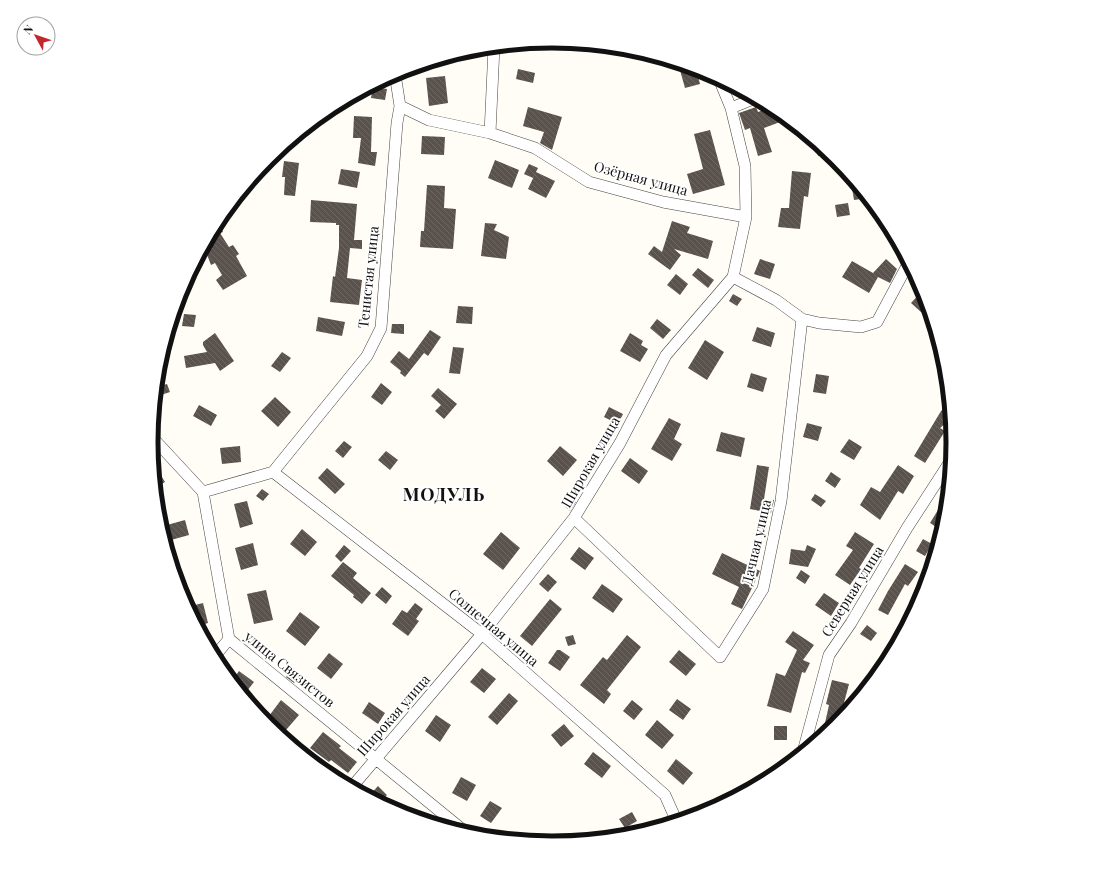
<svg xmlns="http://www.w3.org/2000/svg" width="1105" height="885" viewBox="0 0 1105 885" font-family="'Playfair Display',serif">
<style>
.building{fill:url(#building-back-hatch)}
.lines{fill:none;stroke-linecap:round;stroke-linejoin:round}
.street-casing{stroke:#444;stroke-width:12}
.street{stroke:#fff;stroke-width:11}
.labels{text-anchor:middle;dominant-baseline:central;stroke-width:4;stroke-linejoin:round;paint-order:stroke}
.street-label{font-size:14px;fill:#111;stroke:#fff}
.district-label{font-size:18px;font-weight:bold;letter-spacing:1px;fill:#111;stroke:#fff}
.rim{fill:none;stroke:#111;stroke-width:5}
</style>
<defs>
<pattern id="building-back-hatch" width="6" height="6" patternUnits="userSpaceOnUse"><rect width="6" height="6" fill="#5a524d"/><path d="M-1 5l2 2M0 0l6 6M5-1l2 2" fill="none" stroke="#6d6662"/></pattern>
</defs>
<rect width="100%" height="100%" fill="#fffdf5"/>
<path class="building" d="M678 63 696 68 700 84 685 88Z
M518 69 535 73 533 83 516 79Z
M445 76 448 103 429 106 426 78Z
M373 87 387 89 385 100 371 98Z
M528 107 562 117 552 150 540 143 544 132 523 126Z
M756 107 758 112 772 107 788 119 764 128 772 152 758 156 750 128 745 130 739 113Z
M354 116 372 117 371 152H377L375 166 358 163 361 138H353Z
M710 130 725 185 693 194 687 174 703 169 694 134Z
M422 136 445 137 444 155 421 154Z
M815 141 825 150 830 154 818 156Z
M495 160 519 170 512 188 488 178Z
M284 161 299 163 295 196 284 195 285 177H282Z
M529 164 538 168 533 178 524 174Z
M341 169 360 172 357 188 338 184Z
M792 171 811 173 808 197 804 196 800 229 778 227 781 208H789Z
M536 172 555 181 546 198 528 189Z
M850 176 864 193 868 198 854 200Z
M427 185 445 186 444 208 456 209 453 249 420 247 421 231H424Z
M311 200 357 204 354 240H362V249L350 248 347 278 362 280 359 305 330 302 333 276 335 277 339 248V225H336V223L310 222Z
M848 203 850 215 837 217 835 205Z
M218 221 223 232 220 233 229 247 233 245 239 254 236 256 247 276 223 290 216 280 222 275 215 263 211 265 206 252 212 248 207 241Z
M672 221 690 227 687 233 713 241 708 259 674 249 681 255 670 270 648 254 654 246 662 252Z
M485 223 497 224 494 230 509 237 506 259 481 256Z
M760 259 775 264 770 279 754 274Z
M886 259 897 269 890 283 878 277 869 293 842 277 852 261 873 273Z
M698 268 714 280 708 288 692 275Z
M676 274 688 284 680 295 667 285Z
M924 289 928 304 921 312 911 303Z
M733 294 742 299 737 306 729 301Z
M458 306 473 307 472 324 456 323Z
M184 314 196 315 194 327 182 326Z
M318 317 345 322 342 336 316 331Z
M657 319 671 330 663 339 650 328Z
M392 324H404V334L391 333Z
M757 327 775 333 771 347 752 341Z
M430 330 441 337 428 356 424 353 405 377 400 373 401 371 390 362 399 351 409 359Z
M215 333 234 361 220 371 215 363 186 368 184 356 207 352 203 345V342Z
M630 333 643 341 641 345 648 349 640 362 620 351Z
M705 340 724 352 707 380 688 368Z
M453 347 464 348 460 374 449 373Z
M282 352 291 358 280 372 271 366Z
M751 373 767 378 763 392 747 387Z
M816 374 829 376 826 394 813 392Z
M381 383 392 392 382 405 371 397Z
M167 384 170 392 155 397 156 387Z
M438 388 457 404 444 419 435 411 441 405 431 396Z
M275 397 291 412 278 427 261 411Z
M199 405 217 415 211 426 193 416Z
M609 407 623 414 618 424 604 417Z
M947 407 951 412 952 418 940 428 945 431 925 463 914 456 941 411Z
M669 418 681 424 674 439 682 444 672 461 651 449Z
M807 423 822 427 818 441 803 437Z
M721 432 745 438 741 457 716 451Z
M849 439 862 447 854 460 840 452Z
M344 441 352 447 343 458 335 451Z
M240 446 241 462 222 464 220 448Z
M560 446 577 460 563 476 547 461Z
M386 451 398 460 390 470 378 460Z
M630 458 648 471 639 484 621 471Z
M153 463 165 482 155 488V478Z
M757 465 769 467 764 499 774 500 771 513 750 509Z
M898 465 914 476 903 494 898 491 880 520 860 505 871 487 880 492Z
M327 468 345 484 335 494 318 478Z
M831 472 841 479 835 488 825 481Z
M262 489 269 494 263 501 256 496Z
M949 492 946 521 942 531 930 523Z
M815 494 826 501 821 507 811 500Z
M568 496 576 502 570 511 562 504Z
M247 501 253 524 240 528 234 504Z
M185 520 189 535 171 540 167 525Z
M302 529 317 542 305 556 290 544Z
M501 532 520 548 503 570 483 554Z
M855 532 874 544 859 568 861 569 850 585 835 575 853 550 846 546Z
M923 539 932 544 925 556 916 551Z
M253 543 258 565 241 570 235 548Z
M344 545 351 551 341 562 335 556Z
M807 545 816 549 808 567 789 564 791 549 805 551Z
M579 547 594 558 585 570 570 559Z
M722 553 760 571 742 609 731 604 739 587 712 574Z
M343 562 357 573 353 578 371 593 362 604 353 597 354 595 331 576Z
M905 564 918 572 908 586 905 584 888 615 878 610 888 591Z
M801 570 810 576 805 584 796 578Z
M548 574 557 582 548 592 539 584Z
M602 584 623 599 613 613 592 598Z
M382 587 392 596 386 604 375 595Z
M266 590 273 620 254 624 247 594Z
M824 593 839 603 831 616 815 605Z
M550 599 562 609 532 646 520 636Z
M203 603 208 623 198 626 187 607Z
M415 603 423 609 416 619 419 621 408 636 392 624 402 610 407 613Z
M300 612 320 627 305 646 286 631Z
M867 625 877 633 871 641 860 634Z
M793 631 814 645 803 660 810 663 805 673 802 672 791 713 767 706 776 673 785 676 797 650 785 642Z
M573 635 576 644 568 646 565 637Z
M627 635 641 647 607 690 611 694 604 704 580 685 603 657 607 660Z
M557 650H560L570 657 560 671 548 663Z
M679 650 696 664 686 676 669 662Z
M329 653 343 664 331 679 317 668Z
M293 668 301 674 294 683 286 677Z
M482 668 496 679 484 693 470 682Z
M239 671 254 682 243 696 232 681Z
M832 680 849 684 840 718 843 719 837 726 825 723 829 705 826 704Z
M509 693 518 701 497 725 488 717Z
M677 699 691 709 683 720 669 710Z
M281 700 299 715 286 730 269 716Z
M632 700 643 709 634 720 623 711Z
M369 702 385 713 378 724 362 713Z
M436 715 451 725 440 742 425 731Z
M657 720 674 735 662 749 645 735Z
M564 724 574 736 561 747 551 735Z
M774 726H787V740H774Z
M323 732 341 746 339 748 357 762 348 773 331 760 329 762 310 748Z
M593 752 611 766 602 778 584 764Z
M676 759 693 773 683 785 667 771Z
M461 777 476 785 467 801 452 793Z
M378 786 387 795 380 803 368 797Z
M490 801 502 808 491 823 480 816Z
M632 812 637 821 625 828 619 819Z"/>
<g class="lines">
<defs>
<path id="street" d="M400 106 429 120 490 133 535 148 589 182 663 202 746 217
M731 108 756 98
M490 133 494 47
M733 277 776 300 802 319 819 323 861 327 877 322 909 262
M152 437 203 492 229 639 469 835
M273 472 482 634 665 795 677 822
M203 492 273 472 367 356 381 328 397 123 400 106 395 74
M574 518 720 657 763 589 781 501 802 319
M214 657 229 639
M805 752 804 748 829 655 851 623 907 528 953 457
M351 788 482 634 574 518 620 443 666 355 733 277 746 217 745 166 731 108 719 79"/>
</defs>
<use href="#street" class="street-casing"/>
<use href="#street" class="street"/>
</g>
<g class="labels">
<g class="street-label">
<text transform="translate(641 178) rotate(15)">Озёрная улица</text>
<text transform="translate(368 277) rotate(-84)">Тенистая улица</text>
<text transform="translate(590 462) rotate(-60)">Широкая улица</text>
<text transform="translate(756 542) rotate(-77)">Дачная улица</text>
<text transform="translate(852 591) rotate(-58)">Северная улица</text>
<text transform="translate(494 627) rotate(40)">Солнечная улица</text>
<text transform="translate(290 669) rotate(39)">улица Связистов</text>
<text transform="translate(393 715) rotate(-49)">Широкая улица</text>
</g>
<g class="district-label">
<text x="444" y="494">МОДУЛЬ</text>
</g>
</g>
<path d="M0 0H1105V885H0ZM158 442a394 394 0 1 1 788 0a394 394 0 1 1-788 0Z" fill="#fff" fill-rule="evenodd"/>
<path class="rim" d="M158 442a394 394 0 1 1 788 0a394 394 0 1 1-788 0Z"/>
<g transform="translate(36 36) rotate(310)"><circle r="19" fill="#ffffff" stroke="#a0a0a0"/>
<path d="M0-3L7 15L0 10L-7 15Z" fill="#c4262e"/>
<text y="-6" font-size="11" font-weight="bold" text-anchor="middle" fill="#111111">N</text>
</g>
</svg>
